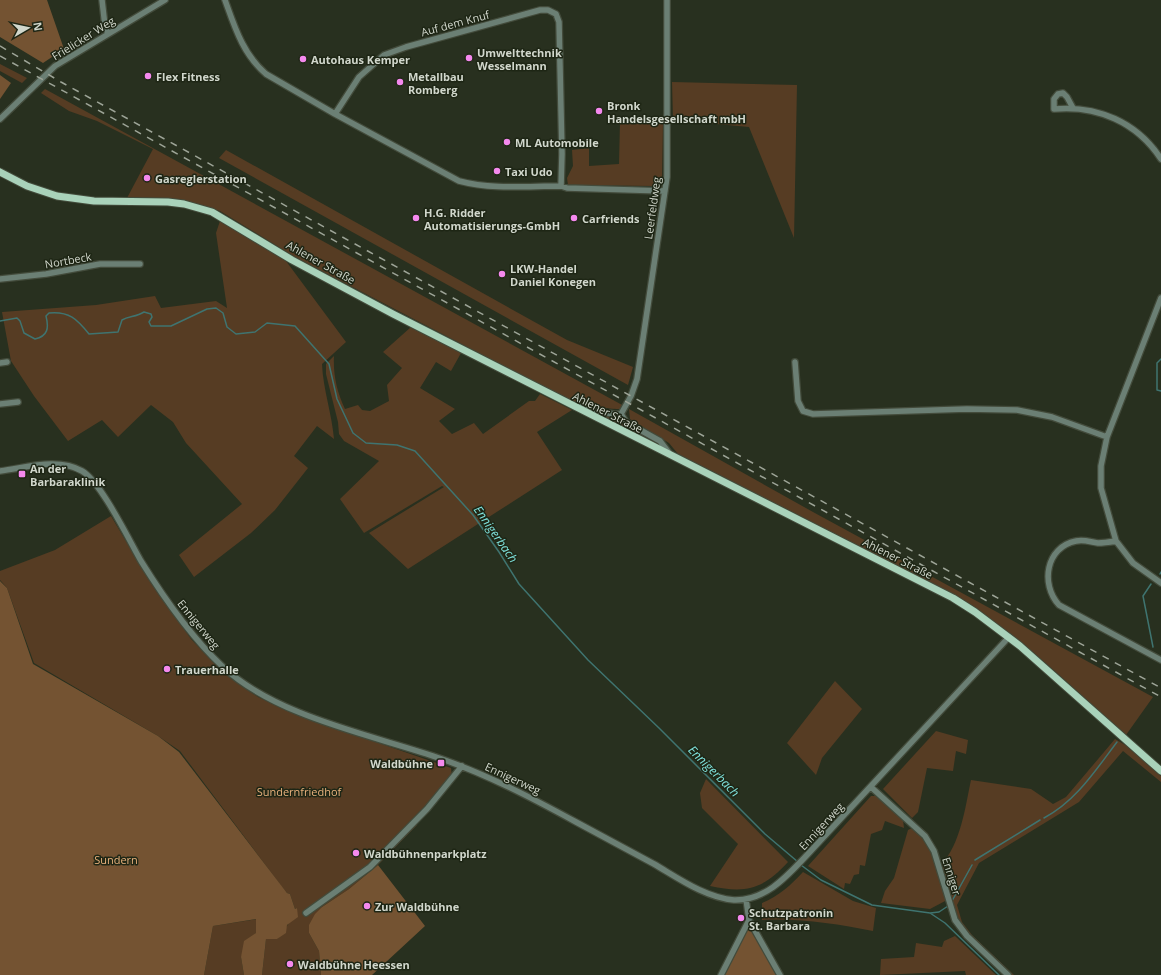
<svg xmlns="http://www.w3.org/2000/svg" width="1161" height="975" viewBox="0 0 1161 975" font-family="'Open Sans',sans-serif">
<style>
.green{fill:#563c23}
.forest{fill:#745332}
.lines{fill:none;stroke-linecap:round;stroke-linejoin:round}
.stream{stroke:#3f7470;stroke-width:1.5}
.minor-casing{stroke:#434b3b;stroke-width:8}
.major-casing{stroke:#434b3b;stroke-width:9}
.minor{stroke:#6b7f74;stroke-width:5.5}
.major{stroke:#a9d2ba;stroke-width:7}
.rail{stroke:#9da497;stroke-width:1.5;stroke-dasharray:7 7;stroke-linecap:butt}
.poi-dot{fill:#f589ee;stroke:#1e2615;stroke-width:1.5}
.labels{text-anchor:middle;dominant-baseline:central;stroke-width:3;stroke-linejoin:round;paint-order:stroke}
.street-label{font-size:11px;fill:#d1d7cc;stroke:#1e2615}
.poi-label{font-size:11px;font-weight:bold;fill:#d1d7cc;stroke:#1e2615;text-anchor:start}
.park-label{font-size:11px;fill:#eab27d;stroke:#1e2615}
.water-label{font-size:12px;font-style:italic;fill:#80e4df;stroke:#1e2615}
</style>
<rect width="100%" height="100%" fill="#28301f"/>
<path class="green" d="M0 64 27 78 22 83 0 71Z
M672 82 797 85 794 238 749 127 673 120Z
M45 89 624 406 620 409C606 410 587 403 571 401L295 257 220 211 182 200 127 198 153 149 97 121 69 111 41 93Z
M620 122H663L662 182 654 186 568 185 567 178 573 166 572 150 589 148V166L619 164Z
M226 150 567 340 633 367 628 385 219 158Z
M220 221 245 234 286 261 346 342 322 364C323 389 332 414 334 439L317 426 294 456 308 468 275 510 251 533 194 577 179 555 242 504 186 443 173 422 151 405 118 437 102 420 68 441 34 396 11 361 2 312 96 305 155 296 161 308 216 301 227 308 216 233Z
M411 327 461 353 451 371 436 362 420 388 455 409 439 421 452 434 474 423 483 434 529 401H535L540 394 572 410 537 432 562 470 408 569 369 533 444 487 442 486 364 533 340 499 379 461 344 441 339 434 338 422 326 374V364L334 356C333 375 337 392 345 409L358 405 362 410 370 411 389 401 387 385 402 368 383 352Z
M629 409 813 512 1153 697 1126 735C1070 686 1018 633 954 595L678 454 669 443 630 419Z
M590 410C610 416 652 432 664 450Z
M111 516 148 578 191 639 221 670 240 685 258 697 295 714 451 768 452 777 415 819 412 820 417 825 378 865 349 889 322 907 309 933 319 951 321 975H262L266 939H277C284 929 293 920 297 908L295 909 290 894 287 893 282 887 180 751 158 736 34 663 7 588 0 580V571L55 550Z
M835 681 862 709 822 758 816 775 787 743Z
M936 731 968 740 966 754 956 751 953 771 927 768 918 812 912 818 883 789Z
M1115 739 1127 746 1161 776V782L1123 751 1079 802 979 863 957 905 962 922 972 935 1014 975H1010L970 936 960 924 941 865C961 843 965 808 971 780L1031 789 1053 804 1066 797Z
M706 779 788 862C763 889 747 894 710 886L738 844 702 808 700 793Z
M871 796H878L903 820 904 828 885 821 882 830 871 834 865 866 860 865 859 874 854 875 850 884 845 883 844 889 808 866Z
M912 828C935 846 939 874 947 900L930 909 881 903 885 891 894 878 908 830Z
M803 872 853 901 876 908 873 931C836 924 800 918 762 920V903C779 896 791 885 803 872Z
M257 919 256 933 241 957 244 975H204L213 926Z
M955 936 996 975H966L965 971 880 975 881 959 914 957 916 943 942 947 944 941Z"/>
<path class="forest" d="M0 0H47L64 49 43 63 0 37Z
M0 75 11 83 0 99Z
M0 581 7 588 33 664 158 736 179 752 287 893 290 894 295 909 297 908 298 917 287 925 286 933 277 939H266L262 975H244L241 957 244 941 256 933V919L213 926 204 975H0Z
M378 865 425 926 372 975H321L319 951 309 933V925L315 914 322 907 349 889Z
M749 929H752L778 975H723L746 930Z"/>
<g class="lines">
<path class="stream" d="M0 321 17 318 20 321 24 333 35 339C48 336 49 328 46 316L49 313C69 311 77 319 89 334L118 332 122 320C129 316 136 317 144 312L151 314 152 317 149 322 151 326H171L207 309 216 308 223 313 227 327 236 334 255 332 267 323 295 326 329 364 337 399 353 433 366 443 397 445 415 451 473 515 499 552 519 584 588 660 659 728 765 834 798 862
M1161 359 1157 363V390L1161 391
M1160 574 1161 572
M1151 584 1143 596 1153 647
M1044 818C1076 801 1095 771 1117 742
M975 860 1040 820
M801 865 821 880 872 905 930 913 945 923 999 975
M952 901 972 865
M930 913 939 912 948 906"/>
<defs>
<path id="minor" d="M102 0 105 26 108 34
M225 0C235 28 243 54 266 74L335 114 459 181C493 190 527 186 561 186L567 188 665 191
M1073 108 1067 97 1063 93 1058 94 1054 99V109C1097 105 1137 122 1161 159
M335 114 359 77 384 55 406 47 540 10H548L556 14 559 22 562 154 561 186
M0 119 55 66 165 0
M0 279 46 274 100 264H140
M1161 298 1107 437 1101 466V488L1116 541 1133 563 1161 583
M795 362 798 401 803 411 813 414 967 409 1017 410 1052 417 1107 437
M0 363 7 362
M0 404 18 402
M576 407C592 406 606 416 621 414
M621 414 631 396 637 379 667 177V0
M621 414 626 422 660 441 669 453
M0 471C26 468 57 457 82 471 101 482 129 540 141 561 164 598 190 636 222 666 276 717 373 735 442 759 490 776 532 798 576 822 602 836 628 850 654 864 678 878 706 898 734 900 766 901 788 875 807 855L1009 637
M1116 541C1110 542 1104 543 1098 543 1090 542 1084 539 1076 541 1046 547 1040 584 1059 605L1161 660
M871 787 925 836 934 851 955 920 967 936 1008 975
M746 899 749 920 780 975
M306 913 370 867 427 809 462 766
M721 975 749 920"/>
<path id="major" d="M0 172 27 186 57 196 94 201 168 202 184 204 212 212 292 260 393 314 953 598 975 612 1020 646 1161 771"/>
</defs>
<use href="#minor" class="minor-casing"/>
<use href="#major" class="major-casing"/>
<use href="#minor" class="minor"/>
<use href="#major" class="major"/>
<path class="rail" d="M0 46 61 82 1161 688
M0 56 1161 697"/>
</g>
<g class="poi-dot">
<circle cx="469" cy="58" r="4"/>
<circle cx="303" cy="59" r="4"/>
<circle cx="148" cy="76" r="4"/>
<circle cx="400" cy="82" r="4"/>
<circle cx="599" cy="111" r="4"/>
<circle cx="507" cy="142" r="4"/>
<circle cx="497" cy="171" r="4"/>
<circle cx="147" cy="178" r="4"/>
<circle cx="416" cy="218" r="4"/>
<circle cx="574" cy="218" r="4"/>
<circle cx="502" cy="274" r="4"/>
<rect x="18" y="470" width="8" height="8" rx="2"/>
<circle cx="167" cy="669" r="4"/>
<rect x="437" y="759" width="8" height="8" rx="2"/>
<circle cx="356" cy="853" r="4"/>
<circle cx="367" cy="906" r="4"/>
<circle cx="741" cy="918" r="4"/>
<circle cx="290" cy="964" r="4"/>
</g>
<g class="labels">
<g class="street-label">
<text transform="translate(455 23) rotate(-15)">Auf dem Knuf</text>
<text transform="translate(83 38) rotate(-32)">Frielicker Weg</text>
<text transform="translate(652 208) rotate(-82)">Leerfeldweg</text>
<text transform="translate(68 260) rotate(-10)">Nortbeck</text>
<text transform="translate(321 262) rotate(29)">Ahlener Straße</text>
<text transform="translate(608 412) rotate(27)">Ahlener Straße</text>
<text transform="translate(898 558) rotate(27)">Ahlener Straße</text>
<text transform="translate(199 624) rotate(51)">Ennigerweg</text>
<text transform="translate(513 778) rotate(25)">Ennigerweg</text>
<text transform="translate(821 826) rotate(-47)">Ennigerweg</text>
<text transform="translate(952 876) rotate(73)">Enniger</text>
</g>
<g class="poi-label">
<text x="477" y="52">Umwelttechnik<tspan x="477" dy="13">Wesselmann</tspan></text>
<text x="311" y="59">Autohaus Kemper</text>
<text x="156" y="76">Flex Fitness</text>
<text x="408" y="76">Metallbau<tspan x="408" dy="13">Romberg</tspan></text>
<text x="607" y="105">Bronk<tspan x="607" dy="13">Handelsgesellschaft mbH</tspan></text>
<text x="515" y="142">ML Automobile</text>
<text x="505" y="171">Taxi Udo</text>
<text x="155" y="178">Gasreglerstation</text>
<text x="424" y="212">H.G. Ridder<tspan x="424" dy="13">Automatisierungs-GmbH</tspan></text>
<text x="582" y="218">Carfriends</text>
<text x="510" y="268">LKW-Handel<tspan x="510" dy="13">Daniel Konegen</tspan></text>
<text x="30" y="468">An der<tspan x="30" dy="13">Barbaraklinik</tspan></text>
<text x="175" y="669">Trauerhalle</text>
<text x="433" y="763" text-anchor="end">Waldbühne</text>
<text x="364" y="853">Waldbühnenparkplatz</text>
<text x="375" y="906">Zur Waldbühne</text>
<text x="749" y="912">Schutzpatronin<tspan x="749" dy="13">St. Barbara</tspan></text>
<text x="298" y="964">Waldbühne Heessen</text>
</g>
<g class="park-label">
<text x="299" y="791">Sundernfriedhof</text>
<text x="116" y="859">Sundern</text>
</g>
<g class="water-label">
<text transform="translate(496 534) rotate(55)">Ennigerbach</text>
<text transform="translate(714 771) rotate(45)">Ennigerbach</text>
</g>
</g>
<g transform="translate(28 28) rotate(81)" stroke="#1e2615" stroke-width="3" paint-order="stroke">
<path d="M0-3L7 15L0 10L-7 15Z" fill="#d1d7cc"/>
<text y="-6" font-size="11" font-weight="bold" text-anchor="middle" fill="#d1d7cc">N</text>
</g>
</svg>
